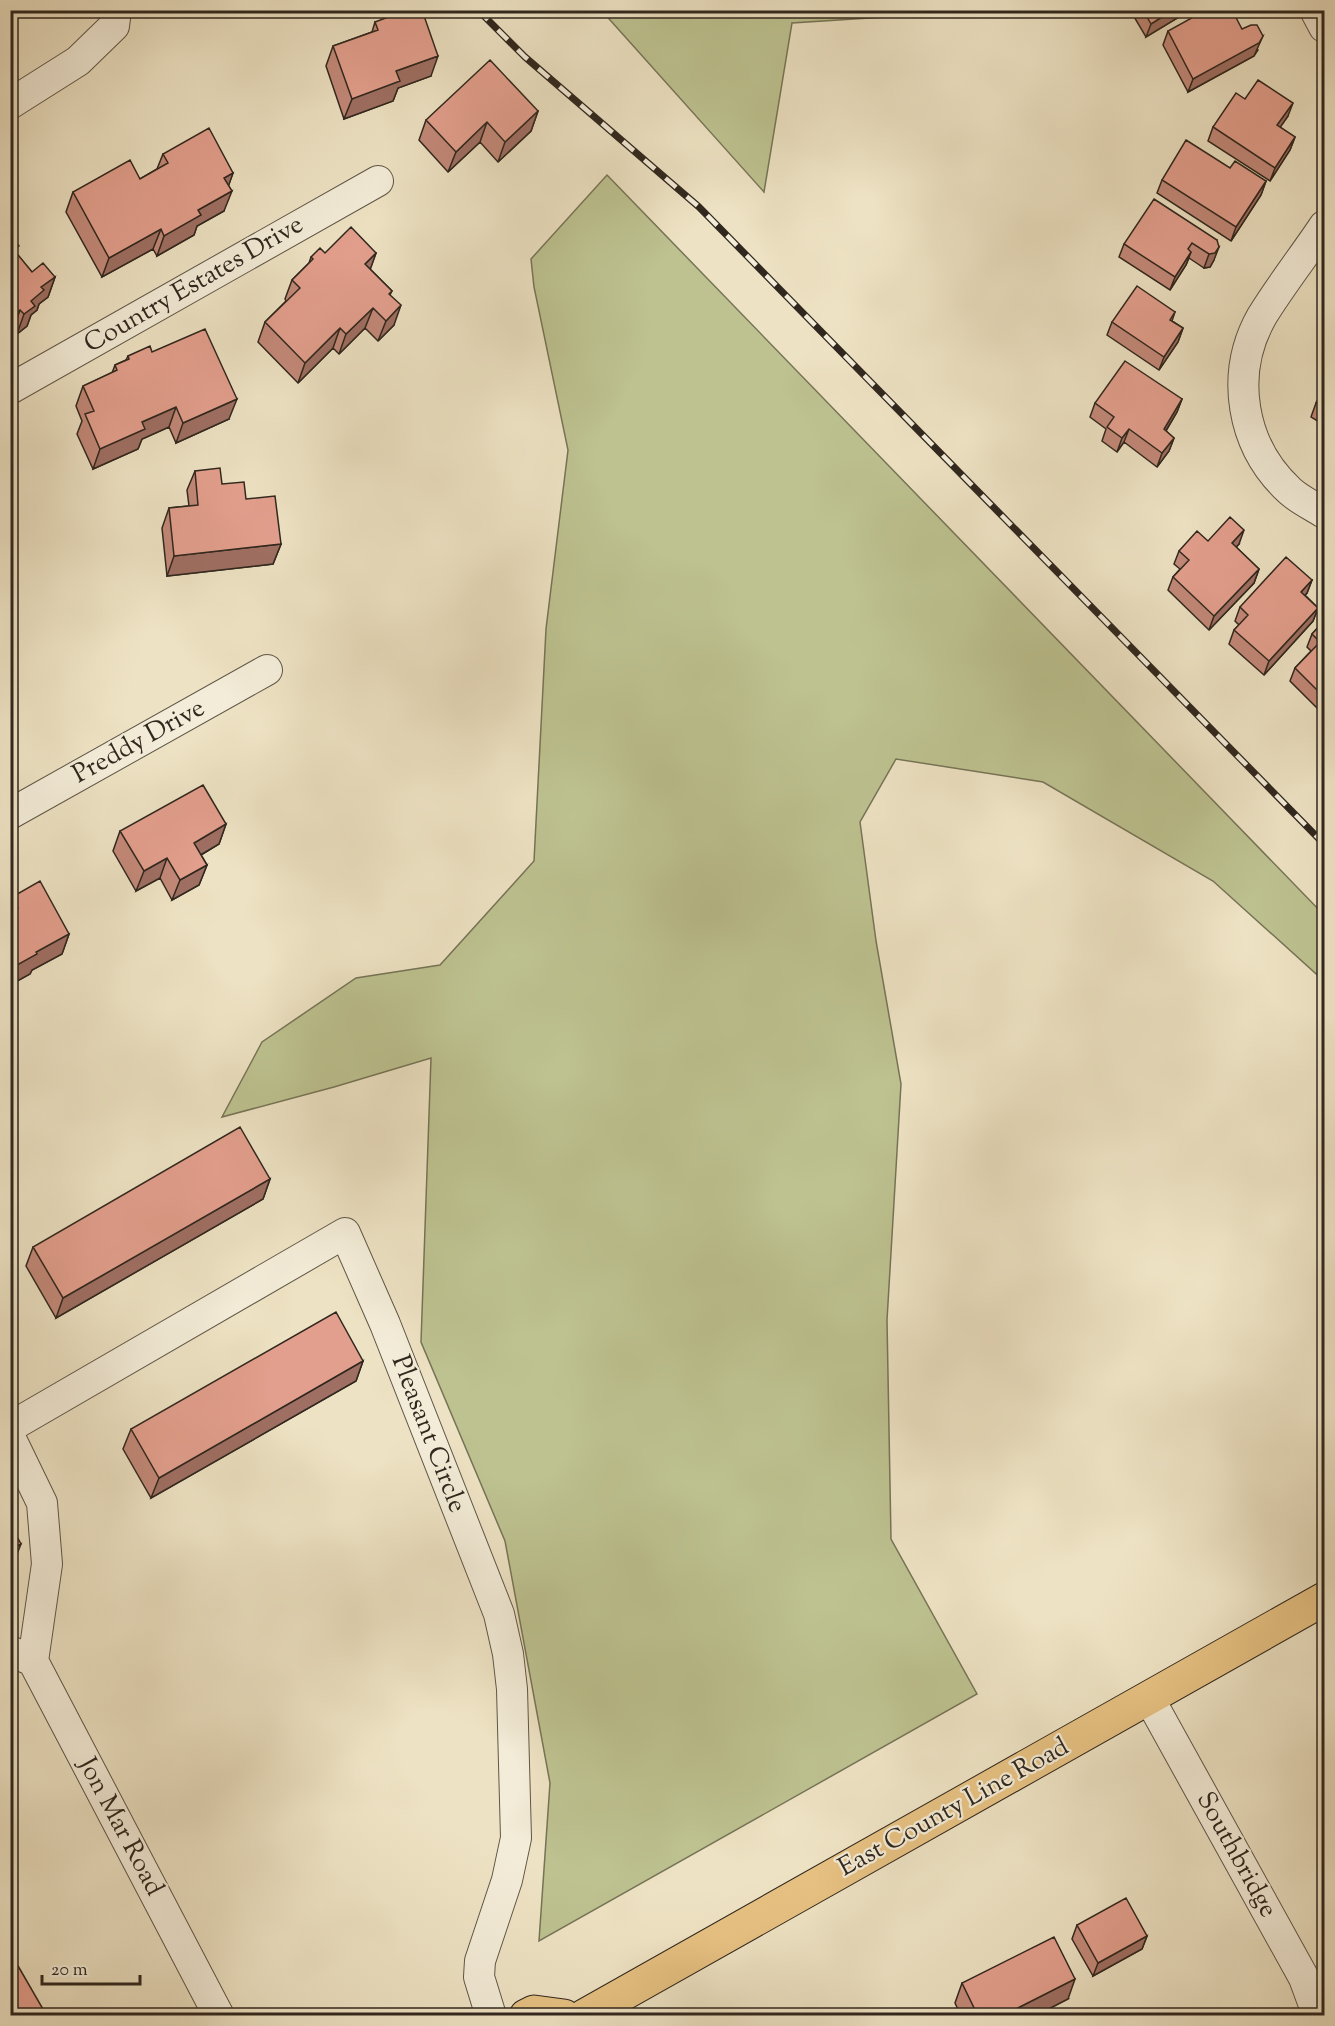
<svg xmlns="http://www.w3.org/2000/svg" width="1335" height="2026" viewBox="0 0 1335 2026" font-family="'Sorts Mill Goudy',serif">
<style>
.green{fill:#bdc290;stroke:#767457;stroke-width:1.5}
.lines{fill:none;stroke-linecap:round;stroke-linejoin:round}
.street-casing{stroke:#5f5647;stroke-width:32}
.primary-casing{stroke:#30271e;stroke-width:35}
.street{stroke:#f3ecd8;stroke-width:30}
.primary{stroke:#e6c182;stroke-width:33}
.rail-casing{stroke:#30271e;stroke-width:7}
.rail{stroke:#f3ecd8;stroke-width:4.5;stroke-dasharray:14;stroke-linecap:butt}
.wall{fill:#c38979;stroke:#30271e;stroke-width:1.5}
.shaded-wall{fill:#9f6f63;stroke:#30271e;stroke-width:1.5}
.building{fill:#e39f8d;stroke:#30271e;stroke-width:1.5}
.labels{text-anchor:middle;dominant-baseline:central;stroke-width:4.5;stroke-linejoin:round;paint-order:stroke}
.street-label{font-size:26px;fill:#30271e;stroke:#f3ecd8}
</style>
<rect width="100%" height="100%" fill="#ede2c3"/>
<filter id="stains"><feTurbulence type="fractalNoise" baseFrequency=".00333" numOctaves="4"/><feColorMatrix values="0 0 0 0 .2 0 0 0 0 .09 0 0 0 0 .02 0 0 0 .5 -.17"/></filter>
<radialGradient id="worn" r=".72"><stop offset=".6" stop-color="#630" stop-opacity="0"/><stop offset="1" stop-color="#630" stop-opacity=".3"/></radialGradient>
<path class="green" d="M602 11H887L885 17 792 23 764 192Z
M607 175 1324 915V981L1213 881 1043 782 896 759 860 822 876 941 901 1084 887 1320 891 1539 977 1694 539 1941 550 1783 505 1541 421 1342 431 1058 334 1087 222 1117 262 1042 356 978 440 965 534 861 546 629 568 450 534 287 531 259Z"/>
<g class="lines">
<defs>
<path id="street" d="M1315 10 1324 27
M10 104 78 61 114 26 116 10
M1324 226C1304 256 1281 285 1262 316 1229 374 1241 446 1290 491 1300 500 1313 506 1324 513
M10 389 378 181
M10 814 267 670
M10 1427 345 1233 385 1324 499 1614 508 1654 512 1689 516 1838 507 1880 480 1961 479 1977 491 2016
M10 1437 42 1503 47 1564 33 1661
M10 1651 33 1661 219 2016
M1149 1698 1304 1978 1318 2016"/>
<path id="primary" d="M526 2016 534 2012 564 2016
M584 2016 1324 1599"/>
</defs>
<use href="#street" class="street-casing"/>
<use href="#primary" class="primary-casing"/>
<use href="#street" class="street"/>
<use href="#primary" class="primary"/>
<defs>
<path id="rail" d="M478 10 525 57 699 207 1324 844"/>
</defs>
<use href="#rail" class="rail-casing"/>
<use href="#rail" class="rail"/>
</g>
<path class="wall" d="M1130 10H1186L1184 14 1146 37Z
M375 22 431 76 398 88 393 101 344 119 326 66 333 46 372 32Z
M1242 29 1258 50 1254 56 1188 92 1163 45 1168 31Z
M1245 99 1288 116 1280 127 1295 137 1290 150 1270 181 1208 141 1213 127Z
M538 111 531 131 498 162 480 142 448 172 419 140 426 120Z
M163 154 233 173 228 186 224 211 197 226 194 235 157 256 153 249 102 277 66 212 73 192 140 179 157 169Z
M1162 180 1266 181 1261 195 1231 241 1157 193Z
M11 236 16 253 32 272 55 277 48 297 39 304 37 310 31 315 27 326 17 334 13 330 10 332Z
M1217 240 1214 260 1210 267 1204 268 1189 258 1186 265 1170 290 1119 257 1124 244Z
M325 253H376L370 269 392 291 390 295 394 325 378 341 365 328 339 354 333 348 298 383 258 342 265 322 286 301 285 299 292 280 309 263 311 257Z
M1175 312 1172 321 1183 328 1178 342 1159 370 1107 335 1112 322Z
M152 352 229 419 176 443 169 427 142 439 138 449 93 469 77 434 82 421 76 406 83 386 112 373 115 365 126 360 128 356Z
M1324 388V425L1311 417 1316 403Z
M1182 399 1177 412 1166 431 1174 438 1169 451 1157 467 1124 442 1117 452 1102 441 1106 429 1090 417 1095 403Z
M195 471 222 484 246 499 281 544 273 564 167 576 162 528 169 508 189 506 187 490Z
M1208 541 1239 544 1236 547 1259 569 1254 583 1209 630 1168 590 1173 577 1180 569 1174 564 1179 551Z
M1312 580 1307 593 1305 595 1318 608 1313 621 1264 675 1229 644 1234 630 1239 625 1235 621 1240 607Z
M1324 621V715L1290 681 1295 668 1311 651 1307 647 1312 634Z
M226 824 219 844 201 855 207 865 199 885 172 900 160 878 136 891 113 851 120 831Z
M12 897 69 934 62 954 32 970 30 974 10 985V900Z
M270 1179 263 1199 56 1318 26 1266 33 1247Z
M363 1361 356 1381 151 1498 123 1449 131 1429Z
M1077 1925 1147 1936 1142 1949 1093 1976 1072 1939Z
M962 1983 1068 1999 1035 2016H961L955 2003Z"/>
<path class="shaded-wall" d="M1173 10H1186L1184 14 1146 37 1151 24Z
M1263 36 1254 56 1188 92 1193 79Z
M438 56 431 76 398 88 393 101 344 119 352 99 396 71Z
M1293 103 1288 116 1272 139 1277 125Z
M538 111 531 131 498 162 505 142Z
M487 122 480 142 448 172 456 152Z
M1295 137 1290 150 1270 181 1275 168Z
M233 173 226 193 224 178Z
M1266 181 1261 195 1231 241 1236 227Z
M232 191 224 211 197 226 194 235 157 256 164 236 198 210Z
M161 229 153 249 102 277 109 258Z
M1219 247 1214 260 1210 267 1204 268 1209 254Z
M1191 252 1186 265 1170 290 1175 277Z
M376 253 369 273 365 264Z
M55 277 48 297 39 304 37 310 31 315 27 326 17 334 24 314 31 301 41 287Z
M401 305 394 325 378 341 386 321Z
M373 308 365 328 339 354 346 334Z
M20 310 13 330 10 332V318Z
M340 328 333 348 298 383 305 363Z
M1183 328 1178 342 1159 370 1164 357Z
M237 399 229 419 176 443 183 423Z
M1182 399 1177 412 1159 442 1164 429Z
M176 407 169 427 142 439 138 449 93 469 100 449 142 422Z
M1129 429 1124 442 1117 452 1122 438Z
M1174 438 1169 451 1157 467 1162 453Z
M1244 530 1239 544 1227 557 1232 543Z
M281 544 273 564 167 576 174 556Z
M1259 569 1254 583 1209 630 1214 616Z
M1312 580 1307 593 1296 605 1301 592Z
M1318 608 1313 621 1264 675 1269 661Z
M226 824 219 844 187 863 194 843Z
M167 858 160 878 136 891 144 871Z
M207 865 199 885 172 900 180 880Z
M69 934 62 954 32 970 30 974 10 985V969L36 952Z
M270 1179 263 1199 56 1318 63 1298Z
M363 1361 356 1381 151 1498 159 1478Z
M21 1544 13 1564 10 1565V1549Z
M1147 1936 1142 1949 1093 1976 1098 1963Z
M1075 1979 1068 1999 1035 2016H1002Z"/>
<path class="building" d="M407 10H422L438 56 396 71 400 81 352 99 333 46 378 30 375 22Z
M1143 10H1173L1151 24Z
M1206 10H1232L1242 29 1251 25H1257L1263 36 1259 43 1193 79 1168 31Z
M490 60 538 111 505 142 487 122 456 152 426 120Z
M1258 80 1293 103 1277 125 1295 137 1275 168 1213 127 1236 93 1245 99Z
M209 128 233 173 224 178 232 191 198 210 201 215 164 236 161 229 109 258 73 192 130 160 140 179 168 163 163 154Z
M1186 140 1230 168 1235 161 1266 181 1236 227 1162 180Z
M1154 199 1217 240 1219 247 1215 253 1209 254 1192 243 1188 249 1191 252 1175 277 1124 244Z
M351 227 376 253 365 264 392 291 389 294 401 305 386 321 373 308 346 334 340 328 305 363 265 322 300 288 292 280 313 259 311 257 320 248 325 253Z
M10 236 19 246 14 250 32 272 43 263 55 277 41 287 44 290 31 301 35 306 24 314 20 310 10 318Z
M1137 286 1175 312 1170 320 1183 328 1164 357 1112 322Z
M205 329 237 399 183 423 176 407 142 422 145 429 100 449 85 414 94 411 83 386 117 370 115 365 129 359 128 356 150 346 152 352Z
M1125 361 1182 399 1164 429 1174 438 1162 453 1129 429 1122 438 1107 427 1114 417 1095 403Z
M1324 388V408L1316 403Z
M220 468 222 484 244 482 246 499 275 496 281 544 174 556 169 508 198 505 195 471Z
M1230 517 1244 530 1232 543 1259 569 1214 616 1173 577 1189 560 1179 551 1197 531 1208 541Z
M1286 557 1312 580 1301 592 1318 608 1269 661 1234 630 1248 615 1240 607Z
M1324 621V697L1295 668 1320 642 1312 634Z
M203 785 226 824 194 843 207 865 180 880 167 858 144 871 120 831Z
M40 881 69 934 36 952 37 954 10 969V912L18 908 12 897Z
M240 1127 270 1179 63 1298 33 1247Z
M336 1312 363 1361 159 1478 131 1429Z
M10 1524 21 1544 10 1549Z
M1126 1898 1147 1936 1098 1963 1077 1925Z
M1054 1937 1075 1979 1002 2016H978L962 1983Z
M10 1952 47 2016H10Z"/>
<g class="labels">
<g class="street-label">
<text transform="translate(194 285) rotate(-30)">Country Estates Drive</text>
<text transform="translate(139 742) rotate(-29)">Preddy Drive</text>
<text transform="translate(428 1434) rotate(69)">Pleasant Circle</text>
<text transform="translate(954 1808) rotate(-29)">East County Line Road</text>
<text transform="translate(120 1827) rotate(62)">Jon Mar Road</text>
<text transform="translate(1236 1855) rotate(61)">Southbridge</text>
</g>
</g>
<rect width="1335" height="2026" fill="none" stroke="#ede2c3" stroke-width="36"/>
<rect x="12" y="12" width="1311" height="2002" fill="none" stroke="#30271e" stroke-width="3"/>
<rect x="18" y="18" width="1299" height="1990" fill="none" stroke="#30271e" stroke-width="1.5"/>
<path d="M42 1975v9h98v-9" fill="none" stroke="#30271e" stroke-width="3"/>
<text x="51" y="1975" font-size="18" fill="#30271e" stroke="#f3ecd8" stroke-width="4.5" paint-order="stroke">20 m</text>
<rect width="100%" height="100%" filter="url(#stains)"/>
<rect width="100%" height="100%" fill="url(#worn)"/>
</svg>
